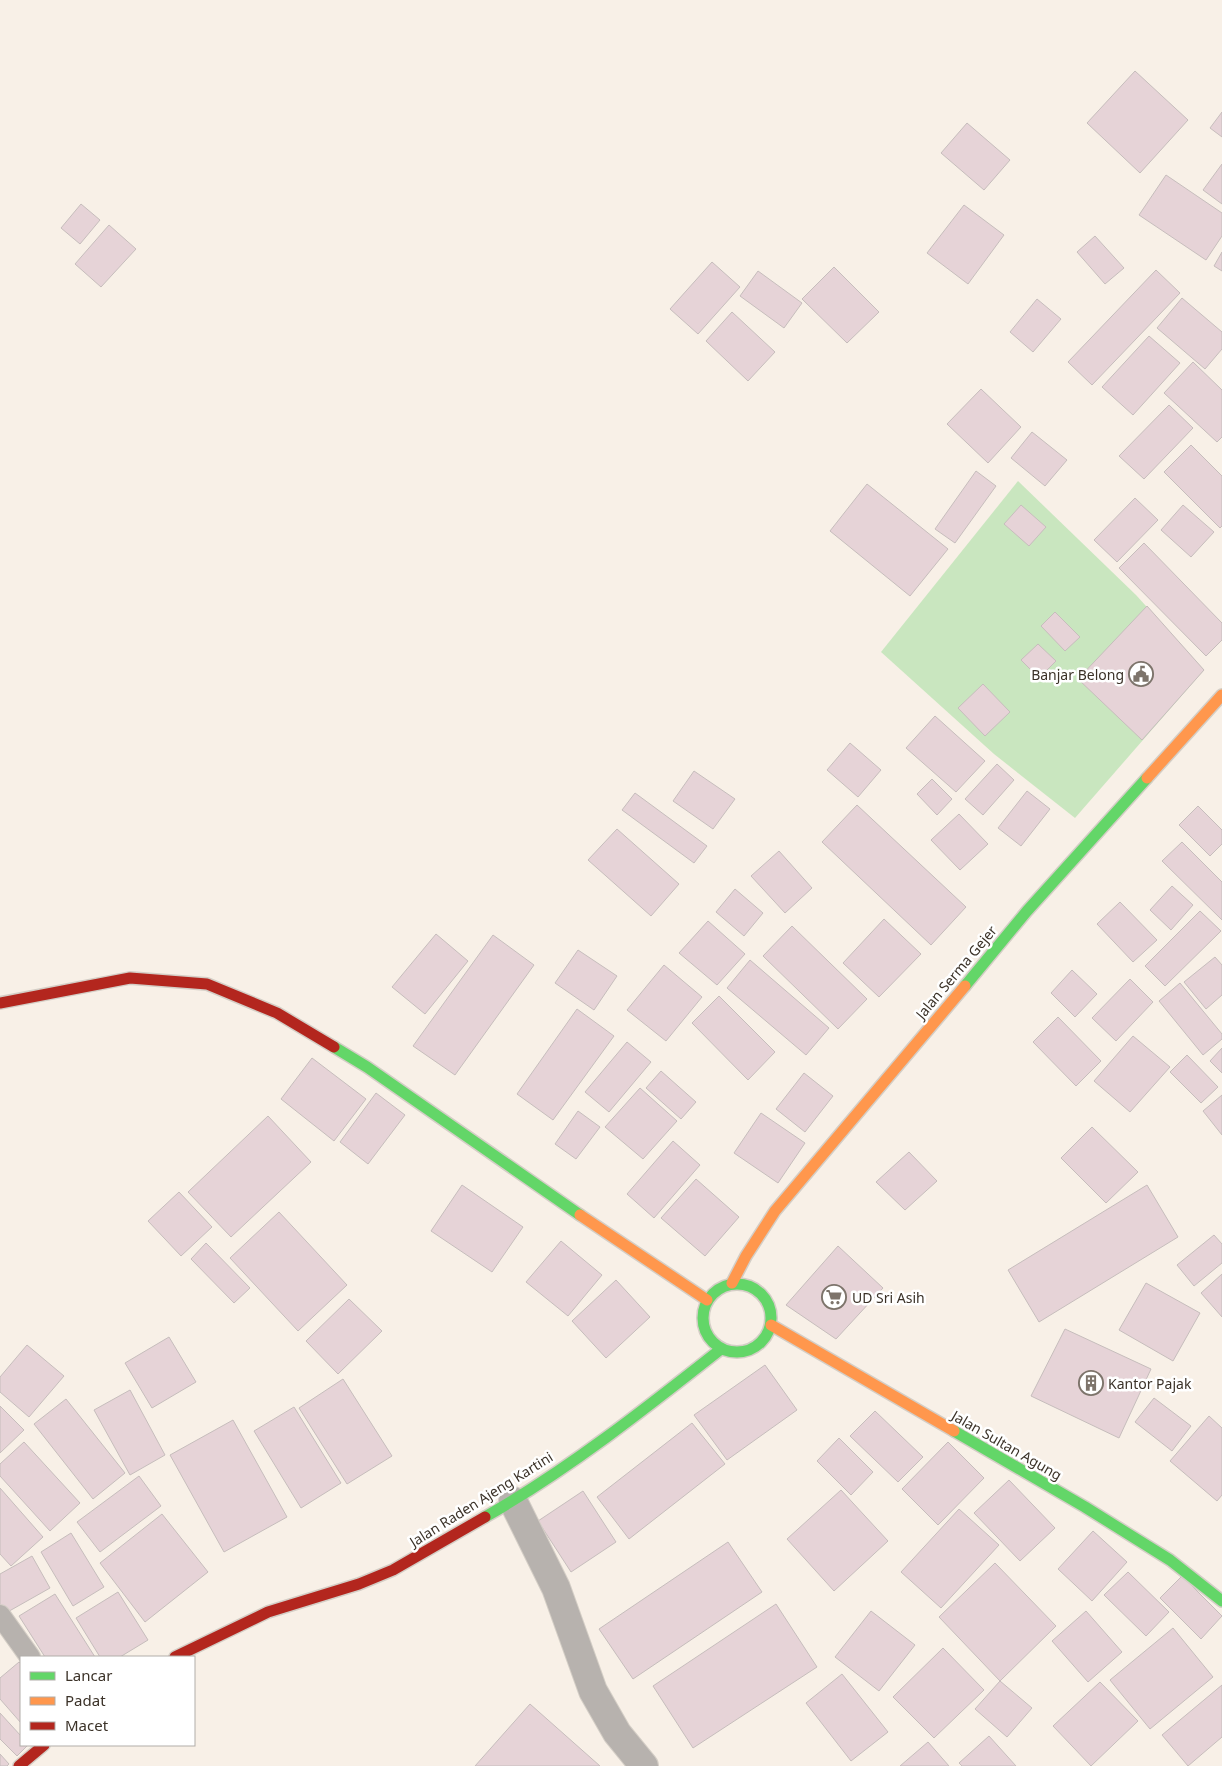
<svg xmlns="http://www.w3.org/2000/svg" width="1222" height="1766" viewBox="0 0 1222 1766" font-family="'Noto Sans',sans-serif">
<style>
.green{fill:#c9e6bf}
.building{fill:#e6d3d7;stroke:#c6bdbc}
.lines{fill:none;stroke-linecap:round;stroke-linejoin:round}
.lane-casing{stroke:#d4cec6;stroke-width:22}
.street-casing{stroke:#d4cec6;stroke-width:30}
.fast-casing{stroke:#d4cec6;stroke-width:14}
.slow-casing{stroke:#d4cec6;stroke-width:14}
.jam-casing{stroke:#d4cec6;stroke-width:14}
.lane{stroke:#b7b2ae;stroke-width:20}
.street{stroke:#b7b2ae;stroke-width:28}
.fast{stroke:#63d668;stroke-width:11}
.slow{stroke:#ff974d;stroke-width:11}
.jam{stroke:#b3261e;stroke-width:11}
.labels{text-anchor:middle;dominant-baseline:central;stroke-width:5;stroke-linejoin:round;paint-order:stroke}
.poi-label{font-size:14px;fill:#3b3228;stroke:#fff;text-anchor:start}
.street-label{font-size:14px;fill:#3b3228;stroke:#fff}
</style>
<rect width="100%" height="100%" fill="#f8f0e7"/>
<path class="green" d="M1018 481 1136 595 1204 670 1075 818 994 754 881 652Z"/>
<path class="building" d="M1135 71 1188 120 1140 173 1087 123Z
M1222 112V137L1210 128Z
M967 123 1010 160 984 190 941 153Z
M1222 164V204L1203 190Z
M1166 175 1222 213V236L1206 260 1139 215Z
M81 204 100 220 80 244 61 228Z
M964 205 1004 235 968 284 927 253Z
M109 225 136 249 101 287 75 264Z
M1095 236 1124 268 1105 284 1077 252Z
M1222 252V271L1214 266Z
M712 262 740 287 698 334 670 309Z
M834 267 879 312 847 343 802 299Z
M1156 270 1180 293 1092 385 1068 362Z
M758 271 802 303 784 328 740 296Z
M1182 298 1222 332V349L1205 369 1157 328Z
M1037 299 1061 319 1033 352 1010 332Z
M732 312 775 352 748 381 706 341Z
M1149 336 1180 363 1133 415 1102 387Z
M1193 362 1222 390V437L1217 442 1164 393Z
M981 389 1021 427 988 463 947 424Z
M1169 405 1193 428 1144 479 1119 456Z
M1032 432 1067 460 1045 486 1011 458Z
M1191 445 1222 476V526L1220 528 1164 472Z
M976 471 996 486 955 543 935 529Z
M867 484 948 549 910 596 830 531Z
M1135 498 1158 520 1117 562 1094 540Z
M1021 505 1046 527 1029 546 1004 524Z
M1183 505 1214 532 1191 557 1161 530Z
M1144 543 1222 623V640L1206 656 1119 568Z
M1147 606 1204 670 1142 740 1078 679Z
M1055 612 1080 637 1065 651 1041 626Z
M1038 644 1056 661 1039 678 1021 660Z
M983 684 1010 712 985 736 958 708Z
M935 716 985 761 956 792 906 748Z
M850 743 881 770 858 797 827 770Z
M997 764 1014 780 983 815 965 799Z
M694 771 735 799 713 829 673 801Z
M932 779 952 799 937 815 917 794Z
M1027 791 1050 809 1021 846 998 828Z
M635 793 707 846 694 863 622 810Z
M857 805 966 907 931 945 822 842Z
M1198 806 1222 830V844L1210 856 1179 825Z
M959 814 988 844 960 870 931 840Z
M617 829 679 884 651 916 588 860Z
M1182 842 1222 882V920L1162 861Z
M779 851 812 888 785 913 751 876Z
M1172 886 1193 905 1171 930 1150 910Z
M735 889 763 913 744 936 716 912Z
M1120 902 1157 940 1133 962 1097 924Z
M1200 911 1221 931 1165 986 1145 966Z
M884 919 921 954 879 997 843 963Z
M708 921 745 954 717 985 679 953Z
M792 926 867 999 838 1029 763 956Z
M436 934 468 961 425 1014 392 987Z
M493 935 534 965 455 1075 413 1046Z
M578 950 617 976 594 1010 555 983Z
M1215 957 1222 965V995L1206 1009 1184 982Z
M750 960 829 1028 806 1055 727 988Z
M664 965 702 997 666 1041 627 1010Z
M1072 970 1097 994 1075 1017 1051 993Z
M1130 979 1153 1002 1116 1041 1092 1018Z
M1180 983 1222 1034V1039L1203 1055 1159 1001Z
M719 996 775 1052 748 1080 692 1023Z
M577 1009 614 1036 553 1120 517 1094Z
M1058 1017 1101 1061 1076 1086 1033 1042Z
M1133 1036 1170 1067 1130 1112 1094 1081Z
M627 1042 651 1062 609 1112 585 1092Z
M1222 1048V1073L1210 1061Z
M1187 1055 1218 1087 1201 1103 1170 1072Z
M312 1058 366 1099 334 1141 281 1099Z
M661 1071 696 1102 681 1119 646 1088Z
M804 1073 833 1096 805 1132 776 1109Z
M640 1088 677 1121 643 1159 605 1127Z
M376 1093 405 1115 368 1164 340 1142Z
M1222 1095V1135L1203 1111Z
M578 1111 600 1127 576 1159 555 1144Z
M761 1113 805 1143 778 1183 734 1153Z
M268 1116 311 1162 231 1237 188 1192Z
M1092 1127 1138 1172 1106 1203 1061 1158Z
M673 1141 700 1165 654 1218 627 1194Z
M909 1152 937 1181 905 1210 876 1182Z
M696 1179 739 1217 705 1256 661 1218Z
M462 1185 523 1227 492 1272 431 1231Z
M1147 1185 1178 1237 1039 1322 1008 1270Z
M179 1192 212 1227 181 1256 148 1221Z
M279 1212 347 1285 298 1331 230 1258Z
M1214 1235 1222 1244V1263L1194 1286 1177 1265Z
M561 1241 602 1275 568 1316 526 1282Z
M206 1243 250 1288 234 1303 191 1259Z
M838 1246 883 1288 836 1339 786 1305Z
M1222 1274V1317L1201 1293Z
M616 1280 650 1317 606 1358 572 1321Z
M1146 1283 1200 1313 1173 1361 1119 1330Z
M349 1299 382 1331 338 1374 306 1341Z
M1065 1329 1151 1369 1119 1438 1031 1396Z
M169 1337 196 1382 152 1408 125 1363Z
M27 1345 64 1376 29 1417 0 1392V1377Z
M765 1365 797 1410 727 1460 694 1415Z
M343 1379 392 1456 347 1484 299 1408Z
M130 1390 165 1455 130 1475 94 1410Z
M1154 1398 1191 1426 1172 1451 1135 1422Z
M66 1399 125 1473 93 1499 34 1424Z
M0 1406 24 1430 0 1453Z
M294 1407 341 1483 301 1508 254 1431Z
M875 1411 923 1457 898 1482 850 1436Z
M1209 1416 1222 1428V1495L1217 1501 1170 1461Z
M233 1420 287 1517 224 1552 170 1455Z
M692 1423 725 1464 629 1539 597 1497Z
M839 1438 873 1472 851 1495 817 1461Z
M24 1442 80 1503 50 1531 0 1476V1464Z
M948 1442 984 1478 938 1525 902 1489Z
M139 1476 161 1506 100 1552 77 1522Z
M1009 1480 1055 1528 1020 1561 974 1513Z
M0 1488 43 1537 11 1566 0 1554Z
M841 1490 888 1541 834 1591 787 1539Z
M583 1491 616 1542 571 1572 538 1521Z
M959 1509 999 1545 941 1608 901 1572Z
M162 1514 208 1572 145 1622 100 1563Z
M1093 1531 1127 1562 1092 1601 1058 1569Z
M71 1533 104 1587 73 1606 41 1552Z
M728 1542 762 1592 633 1679 599 1629Z
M32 1556 50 1588 4 1614 0 1607V1574Z
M995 1563 1056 1626 1000 1681 939 1617Z
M1128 1572 1169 1612 1146 1636 1104 1595Z
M1182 1576 1222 1616 1201 1639 1160 1598Z
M118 1592 148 1640 120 1657H100L76 1618Z
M55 1594 95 1657H45L19 1616Z
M776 1604 817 1667 693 1748 653 1686Z
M871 1611 915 1645 879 1691 835 1657Z
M1086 1611 1122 1652 1088 1682 1052 1641Z
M1173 1628 1213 1677 1150 1729 1110 1680Z
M943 1648 984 1690 934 1738 893 1697Z
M19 1662 21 1664V1723L0 1699V1678Z
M842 1674 888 1732 851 1761 806 1703Z
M1000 1681 1032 1708 1007 1737 975 1709Z
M1100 1682 1138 1721 1091 1766 1053 1726Z
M1222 1685V1737L1188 1766 1162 1735Z
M530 1704 600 1766H475Z
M0 1713 21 1736V1745H28L17 1756 0 1739Z
M989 1736 1016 1766H962L959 1763Z
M928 1742 949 1766H900Z
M0 1754 9 1764 7 1766H0Z"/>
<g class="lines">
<defs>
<path id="lane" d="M0 1615 30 1657"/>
<path id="street" d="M513 1501 556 1588 593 1691 617 1733 644 1766"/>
<path id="fast" d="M965 986 1027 911 1147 778
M334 1047 367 1067 580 1215
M703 1318a34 34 0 1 1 68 0a34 34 0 1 1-68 0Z
M954 1431 1085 1507 1170 1560 1222 1601
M485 1517C569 1469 645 1409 721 1349"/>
<path id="slow" d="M1147 778 1222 695
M580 1215 707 1300
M732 1283 746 1256 775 1211 965 986
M771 1325 954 1431"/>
<path id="jam" d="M0 1003 130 978 207 984 277 1013 334 1047
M175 1657 268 1612 359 1584 393 1570 485 1517
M19 1766 44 1745"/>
</defs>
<use href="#lane" class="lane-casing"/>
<use href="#street" class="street-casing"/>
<use href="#fast" class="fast-casing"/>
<use href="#slow" class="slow-casing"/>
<use href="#jam" class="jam-casing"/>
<use href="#lane" class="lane"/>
<use href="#street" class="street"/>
<use href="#fast" class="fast"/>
<use href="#slow" class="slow"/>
<use href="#jam" class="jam"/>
</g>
<defs>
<symbol id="civic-ring" viewBox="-11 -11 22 22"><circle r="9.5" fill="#fff" stroke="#7d746b" stroke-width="1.5"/><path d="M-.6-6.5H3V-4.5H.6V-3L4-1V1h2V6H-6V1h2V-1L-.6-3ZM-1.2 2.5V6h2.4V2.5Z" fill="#7d746b"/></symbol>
<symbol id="supermarket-ring" viewBox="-11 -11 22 22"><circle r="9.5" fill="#fff" stroke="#7d746b" stroke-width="1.5"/><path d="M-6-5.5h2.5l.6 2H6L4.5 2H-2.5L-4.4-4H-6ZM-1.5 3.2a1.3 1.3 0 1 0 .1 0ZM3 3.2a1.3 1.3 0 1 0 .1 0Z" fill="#7d746b"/></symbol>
<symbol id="building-ring" viewBox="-11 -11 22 22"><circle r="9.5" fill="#fff" stroke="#7d746b" stroke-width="1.5"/><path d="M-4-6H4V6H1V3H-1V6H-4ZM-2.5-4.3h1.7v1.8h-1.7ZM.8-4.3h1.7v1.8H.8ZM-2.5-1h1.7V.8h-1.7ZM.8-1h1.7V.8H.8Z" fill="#7d746b"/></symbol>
</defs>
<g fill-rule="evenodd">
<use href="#civic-ring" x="1127" y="660" width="28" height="28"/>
<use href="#supermarket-ring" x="820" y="1283" width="28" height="28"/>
<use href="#building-ring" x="1077" y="1369" width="28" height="28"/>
</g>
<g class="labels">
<g class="poi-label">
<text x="1124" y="674" text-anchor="end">Banjar Belong</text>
<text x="852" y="1297">UD Sri Asih</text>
<text x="1108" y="1383">Kantor Pajak</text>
</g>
<g class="street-label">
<text transform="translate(956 972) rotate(-50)">Jalan Serma Gejer</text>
<text transform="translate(1007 1445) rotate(30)">Jalan Sultan Agung</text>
<text transform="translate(481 1499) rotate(-32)">Jalan Raden Ajeng Kartini</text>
</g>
</g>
<rect x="20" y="1656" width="175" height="90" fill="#ffffff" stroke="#b1ada9"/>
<rect x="30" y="1672" width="25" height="8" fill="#63d668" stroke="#b1ada9"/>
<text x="65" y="1681" font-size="15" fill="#3b3228">Lancar</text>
<rect x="30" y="1697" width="25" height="8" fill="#ff974d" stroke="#b1ada9"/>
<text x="65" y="1706" font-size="15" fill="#3b3228">Padat</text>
<rect x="30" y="1722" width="25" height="8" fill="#b3261e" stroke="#b1ada9"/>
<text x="65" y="1731" font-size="15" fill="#3b3228">Macet</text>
</svg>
